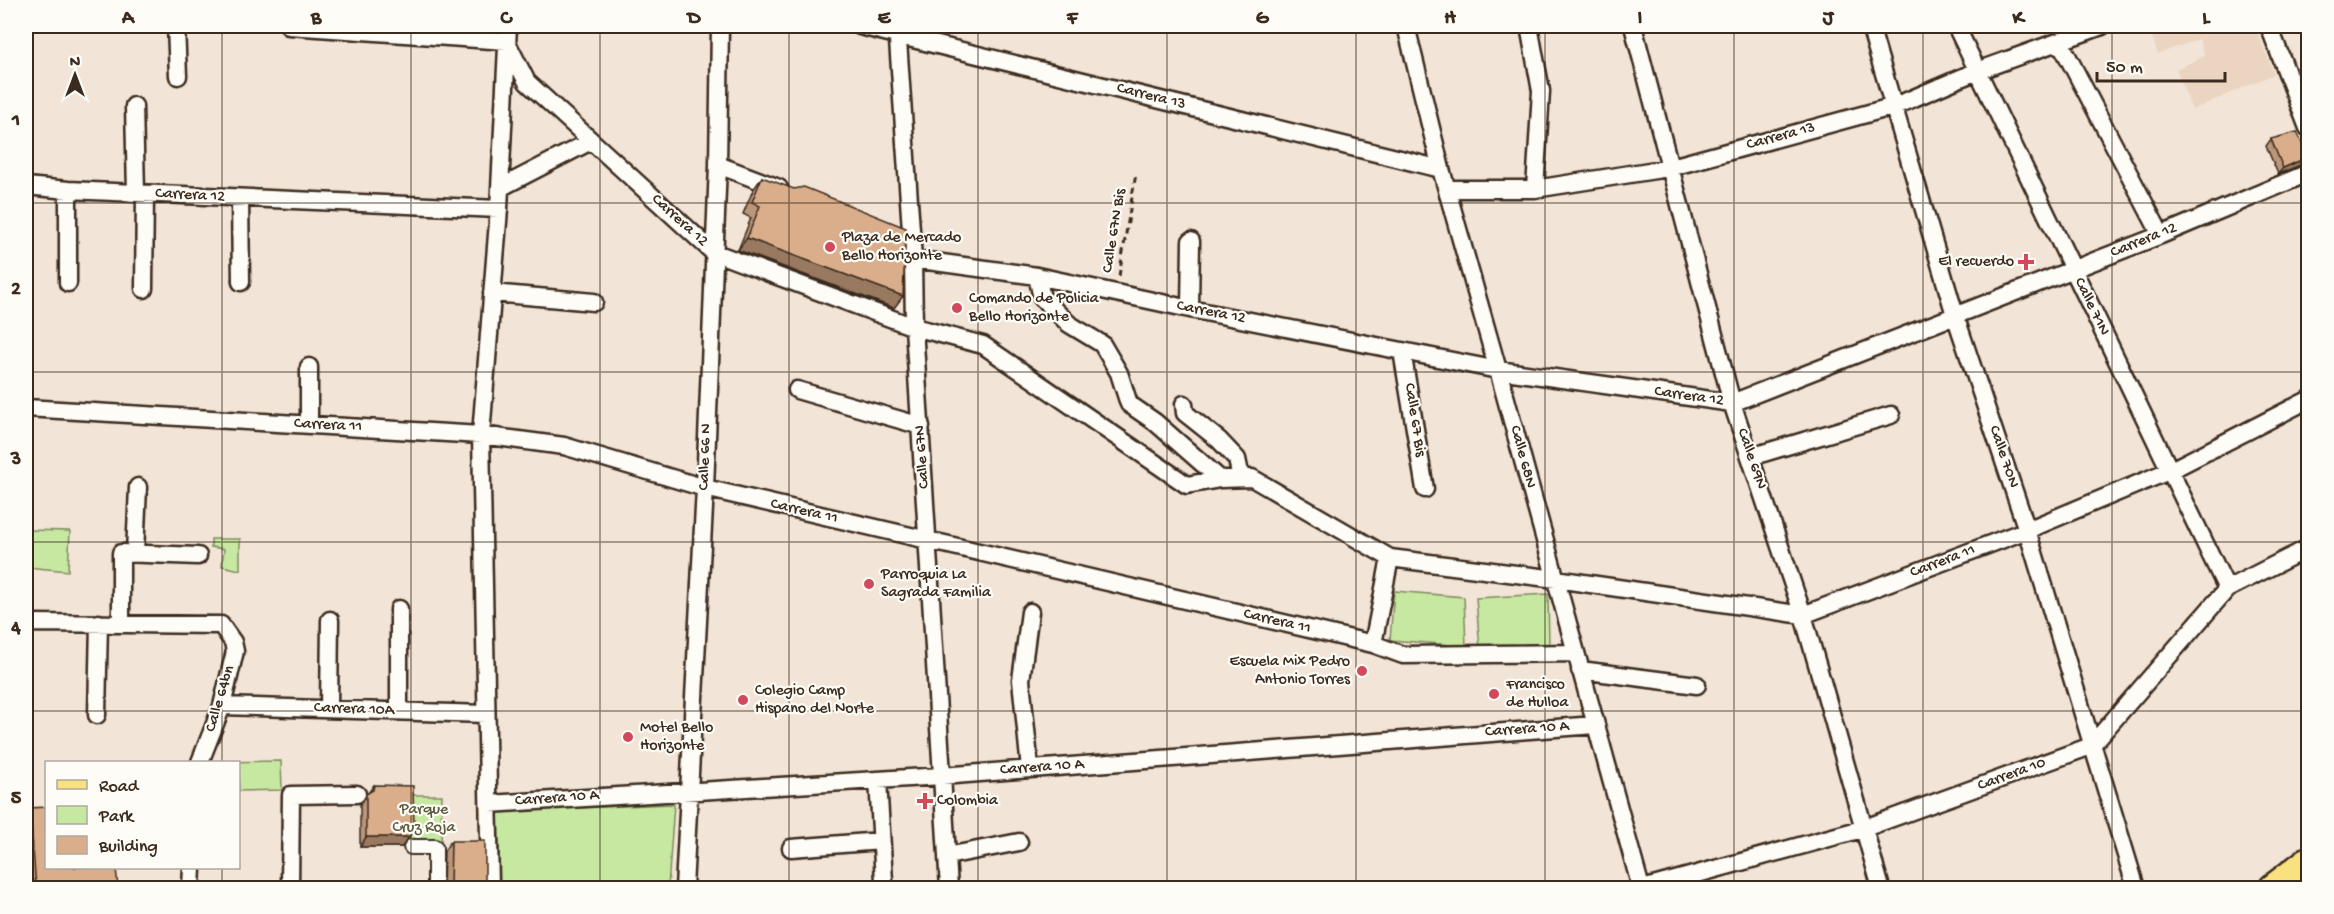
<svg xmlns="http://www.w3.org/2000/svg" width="2334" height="914" viewBox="0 0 2334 914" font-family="'Gochi Hand',sans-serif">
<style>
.built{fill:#ebd4c0}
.green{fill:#c6e8a1;stroke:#808960;stroke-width:1.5}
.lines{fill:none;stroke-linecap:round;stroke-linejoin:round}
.pedestrian-casing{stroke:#3b2a1e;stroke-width:18}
.minor-casing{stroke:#3b2a1e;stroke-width:21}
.primary-casing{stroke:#3b2a1e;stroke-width:32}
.path{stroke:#3b2a1e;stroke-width:3;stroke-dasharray:6 4.5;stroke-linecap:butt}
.pedestrian{stroke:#fdfcf7;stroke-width:14}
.minor{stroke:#fdfcf7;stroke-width:16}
.primary{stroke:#fae180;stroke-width:27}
.wall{fill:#bb9678;stroke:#3b2a1e;stroke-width:1.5}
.shaded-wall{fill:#997a61;stroke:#3b2a1e;stroke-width:1.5}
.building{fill:#daae8b;stroke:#3b2a1e;stroke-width:1.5}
.grid{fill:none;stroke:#3b2a1e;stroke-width:1.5;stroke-opacity:0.55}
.poi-dot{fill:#d1495b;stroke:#fdfcf7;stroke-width:2}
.labels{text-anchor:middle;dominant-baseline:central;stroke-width:4.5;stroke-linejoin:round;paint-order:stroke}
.street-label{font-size:16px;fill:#3b2a1e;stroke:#fdfcf7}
.poi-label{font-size:16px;fill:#3b2a1e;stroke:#fdfcf7;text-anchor:start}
.park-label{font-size:16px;fill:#5e5a3f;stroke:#fdfcf7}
.neatline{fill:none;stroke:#3b2a1e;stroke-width:2}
.grid-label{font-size:20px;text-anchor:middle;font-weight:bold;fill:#3b2a1e}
</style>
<rect width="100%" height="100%" fill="#f2e5d7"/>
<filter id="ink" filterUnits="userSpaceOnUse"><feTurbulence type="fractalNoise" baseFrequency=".0167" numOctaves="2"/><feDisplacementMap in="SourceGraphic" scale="12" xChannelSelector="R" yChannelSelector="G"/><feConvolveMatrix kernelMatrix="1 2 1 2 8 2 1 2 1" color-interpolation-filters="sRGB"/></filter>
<g filter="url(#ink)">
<path class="built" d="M2154 26H2255L2274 74 2192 110 2176 69 2205 56 2199 39 2158 54 2149 28Z"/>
<path class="green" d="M26 530 70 531 68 571 26 567Z
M211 539H240V570L222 566 224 549 211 547Z
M1394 591 1464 597 1466 646 1390 640Z
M1548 594 1549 645 1480 650 1476 598Z
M281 761 282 790 239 791 238 762H222Z
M406 795H442L441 844H407Z
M674 804 668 888H500L498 811Z"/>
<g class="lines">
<defs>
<path id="pedestrian" d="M411 847H435V888"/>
<path id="minor" d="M176 26 178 76
M289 26 506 41 527 82 713 252 914 327 983 345 1187 485 1220 479 1252 478 1390 558 1556 579 1803 615 2027 530 2171 470 2308 400
M860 26 1441 169
M897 26 913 259 914 327 949 888
M1406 26 1441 169 1498 370 1641 888
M1529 26 1541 91 1535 189
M1633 26 1732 403 1803 615 1881 888
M1870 26 1955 315 2027 530 2136 888
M1956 26 2227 589
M2269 26 2308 128
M2060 42 2161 235
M134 106 136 193
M718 165 779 188
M26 186 68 190 499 209
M500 188 591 141
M1447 189H1535L1668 168 1895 106 1977 71 2102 26
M68 190V283
M240 198 241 282
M913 259 1037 276 1190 309 1498 370 1732 403 2161 235 2308 173
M1037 276 1042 298 1069 324 1102 344 1119 373 1129 404 1155 422 1220 479
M144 289 145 194
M492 293 594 302
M1190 309 1191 241
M1402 351 1425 489
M797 390 921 426
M1184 404 1185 413 1219 440 1237 459 1241 478
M26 408 481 435 564 446 705 488 1373 644 1403 655 1575 653
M309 425V367
M1750 457 1891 415
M135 553 138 487
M121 624V553L198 556
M26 625 33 623 221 625 233 642 235 651 222 706 200 762
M1373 644 1390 558
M1580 670 1697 685
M222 706 486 714
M329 709 330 620
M399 711V609
M97 715 99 623
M1030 769 1021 680 1030 612
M878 780 884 881
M489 804 942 776 1595 725
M791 848 881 841
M947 856 1019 842
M191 888 192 868
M290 888 291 795 357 794
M490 888 481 435 499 209 508 26
M684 888 705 488 718 165 720 26
M1646 888 1862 829 2091 746 2227 589 2308 548"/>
<path id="primary" d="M2273 888 2308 861"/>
</defs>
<use href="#pedestrian" class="pedestrian-casing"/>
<use href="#minor" class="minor-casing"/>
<use href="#primary" class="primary-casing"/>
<path class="path" d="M1119 276 1136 173"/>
<use href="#pedestrian" class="pedestrian"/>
<use href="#minor" class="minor"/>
<use href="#primary" class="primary"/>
</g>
<path class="wall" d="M2271 139 2303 164 2278 174 2266 146Z
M762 177 894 308 738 250 751 218 743 214 753 190Z
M374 785 402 847H360V804Z
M30 808 118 888H28L26 853V814Z
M451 841 485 888H443L444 851Z"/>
<path class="shaded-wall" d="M2308 157 2303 164 2278 174 2283 168Z
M747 238 903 296 894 308 738 250Z
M366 837H409L402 847H360Z"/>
<path class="building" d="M2297 132 2308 157 2283 168 2271 139Z
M762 177 794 189 804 187 906 228 903 296 747 238 760 206 752 202Z
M374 785 413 786 414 829 409 837H366V794L373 790Z
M46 807V867H116L118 888H36L30 808Z
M451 841H485V888H450Z"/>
</g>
<path class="grid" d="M222 26V762M411 26V888M600 26V888M789 26V888M978 26V888M1167 26V888M1356 26V888M1545 26V888M1734 26V888M1923 26V888M2112 26V888M26 203H2308M26 372H2308M26 542H2308M26 711H2308M222 868V888"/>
<g class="poi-dot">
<circle cx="830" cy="247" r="6"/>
<path d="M2023 253h6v6h6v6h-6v6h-6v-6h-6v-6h6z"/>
<circle cx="957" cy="308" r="6"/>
<circle cx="869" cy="584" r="6"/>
<circle cx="1362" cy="671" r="6"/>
<circle cx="1494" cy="694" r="6"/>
<circle cx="743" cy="700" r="6"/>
<circle cx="628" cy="737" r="6"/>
<path d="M922 792h6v6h6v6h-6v6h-6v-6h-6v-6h6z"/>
</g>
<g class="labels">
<g class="street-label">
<text transform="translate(1151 97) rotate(14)">Carrera 13</text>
<text transform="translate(1781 137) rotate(-15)">Carrera 13</text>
<text transform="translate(190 196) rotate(3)">Carrera 12</text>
<text transform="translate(679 221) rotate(42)">Carrera 12</text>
<text transform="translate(1115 231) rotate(-81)">Calle 67N Bis</text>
<text transform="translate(2144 241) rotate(-22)">Carrera 12</text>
<text transform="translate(2091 307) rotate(64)">Calle 71N</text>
<text transform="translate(1211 313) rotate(11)">Carrera 12</text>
<text transform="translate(1689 397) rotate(8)">Carrera 12</text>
<text transform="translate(1414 420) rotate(81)">Calle 67 Bis</text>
<text transform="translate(328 426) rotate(3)">Carrera 11</text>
<text transform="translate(706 457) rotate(-88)">Calle 66 N</text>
<text transform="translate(923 457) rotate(-94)">Calle 67N</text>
<text transform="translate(1522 457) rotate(75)">Calle 68N</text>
<text transform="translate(2003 457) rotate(71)">Calle 70N</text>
<text transform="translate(1751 459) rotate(71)">Calle 69N</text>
<text transform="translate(804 512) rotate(13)">Carrera 11</text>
<text transform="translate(1943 562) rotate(-21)">Carrera 11</text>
<text transform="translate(1277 622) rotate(13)">Carrera 11</text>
<text transform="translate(221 699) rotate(-73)">Calle 64bn</text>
<text transform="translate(354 710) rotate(2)">Carrera 10A</text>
<text transform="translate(1527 730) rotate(-4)">Carrera 10 A</text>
<text transform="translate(1042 768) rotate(-4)">Carrera 10 A</text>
<text transform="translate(2012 775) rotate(-20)">Carrera 10</text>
<text transform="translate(557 799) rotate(-4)">Carrera 10 A</text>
</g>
<g class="poi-label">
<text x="842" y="238">Plaza de Mercado<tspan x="842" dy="18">Bello Horizonte</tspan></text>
<text x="2014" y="262" text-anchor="end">El recuerdo</text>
<text x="969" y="299">Comando de Policia<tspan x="969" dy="18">Bello Horizonte</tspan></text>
<text x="881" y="575">Parroquia La<tspan x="881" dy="18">Sagrada Familia</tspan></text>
<text x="1350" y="662" text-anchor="end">Escuela Mix Pedro<tspan x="1350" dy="18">Antonio Torres</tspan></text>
<text x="1506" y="685">Francisco<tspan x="1506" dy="18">de Hulloa</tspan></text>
<text x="755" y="691">Colegio Camp<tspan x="755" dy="18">Hispano del Norte</tspan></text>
<text x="640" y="728">Motel Bello<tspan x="640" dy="18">Horizonte</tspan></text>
<text x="937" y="801">Colombia</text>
</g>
<g class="park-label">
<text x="424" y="810">Parque<tspan x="424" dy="18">Cruz Roja</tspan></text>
</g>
</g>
<rect width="2334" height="914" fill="none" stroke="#fdfcf7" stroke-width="66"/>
<rect x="45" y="761" width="195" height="108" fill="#fdfcf7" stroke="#afa8a0" stroke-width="1.5"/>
<rect x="57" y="780" width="30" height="9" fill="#fae180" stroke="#afa8a0" stroke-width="1.5"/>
<text x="99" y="791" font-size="18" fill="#3b2a1e">Road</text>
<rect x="57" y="806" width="30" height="18" fill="#c6e8a1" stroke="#afa8a0" stroke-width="1.5"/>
<text x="99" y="821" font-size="18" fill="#3b2a1e">Park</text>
<rect x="57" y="836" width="30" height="18" fill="#daae8b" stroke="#afa8a0" stroke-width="1.5"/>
<text x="99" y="851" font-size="18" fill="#3b2a1e">Building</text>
<g transform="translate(75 75)" stroke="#fdfcf7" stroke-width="4.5" paint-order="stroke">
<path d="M0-4.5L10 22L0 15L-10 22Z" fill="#3b2a1e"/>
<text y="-9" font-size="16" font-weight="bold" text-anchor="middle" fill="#3b2a1e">N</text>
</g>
<path d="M2097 72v9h128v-9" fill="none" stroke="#3b2a1e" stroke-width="3"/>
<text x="2106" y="72" font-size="18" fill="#3b2a1e" stroke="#fdfcf7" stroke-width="4.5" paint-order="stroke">50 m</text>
<rect x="33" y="33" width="2268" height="848" class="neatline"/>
<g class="grid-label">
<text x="128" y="23">A</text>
<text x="316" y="23">B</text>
<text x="506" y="23">C</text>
<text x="694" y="23">D</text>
<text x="884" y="23">E</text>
<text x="1072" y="23">F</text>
<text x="1262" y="23">G</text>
<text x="1450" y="23">H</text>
<text x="1640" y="23">I</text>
<text x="1828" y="23">J</text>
<text x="2018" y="23">K</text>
<text x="2206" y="23">L</text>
<text x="16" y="125">1</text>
<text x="16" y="294">2</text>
<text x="16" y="464">3</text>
<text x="16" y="633">4</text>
<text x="16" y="803">5</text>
</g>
</svg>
